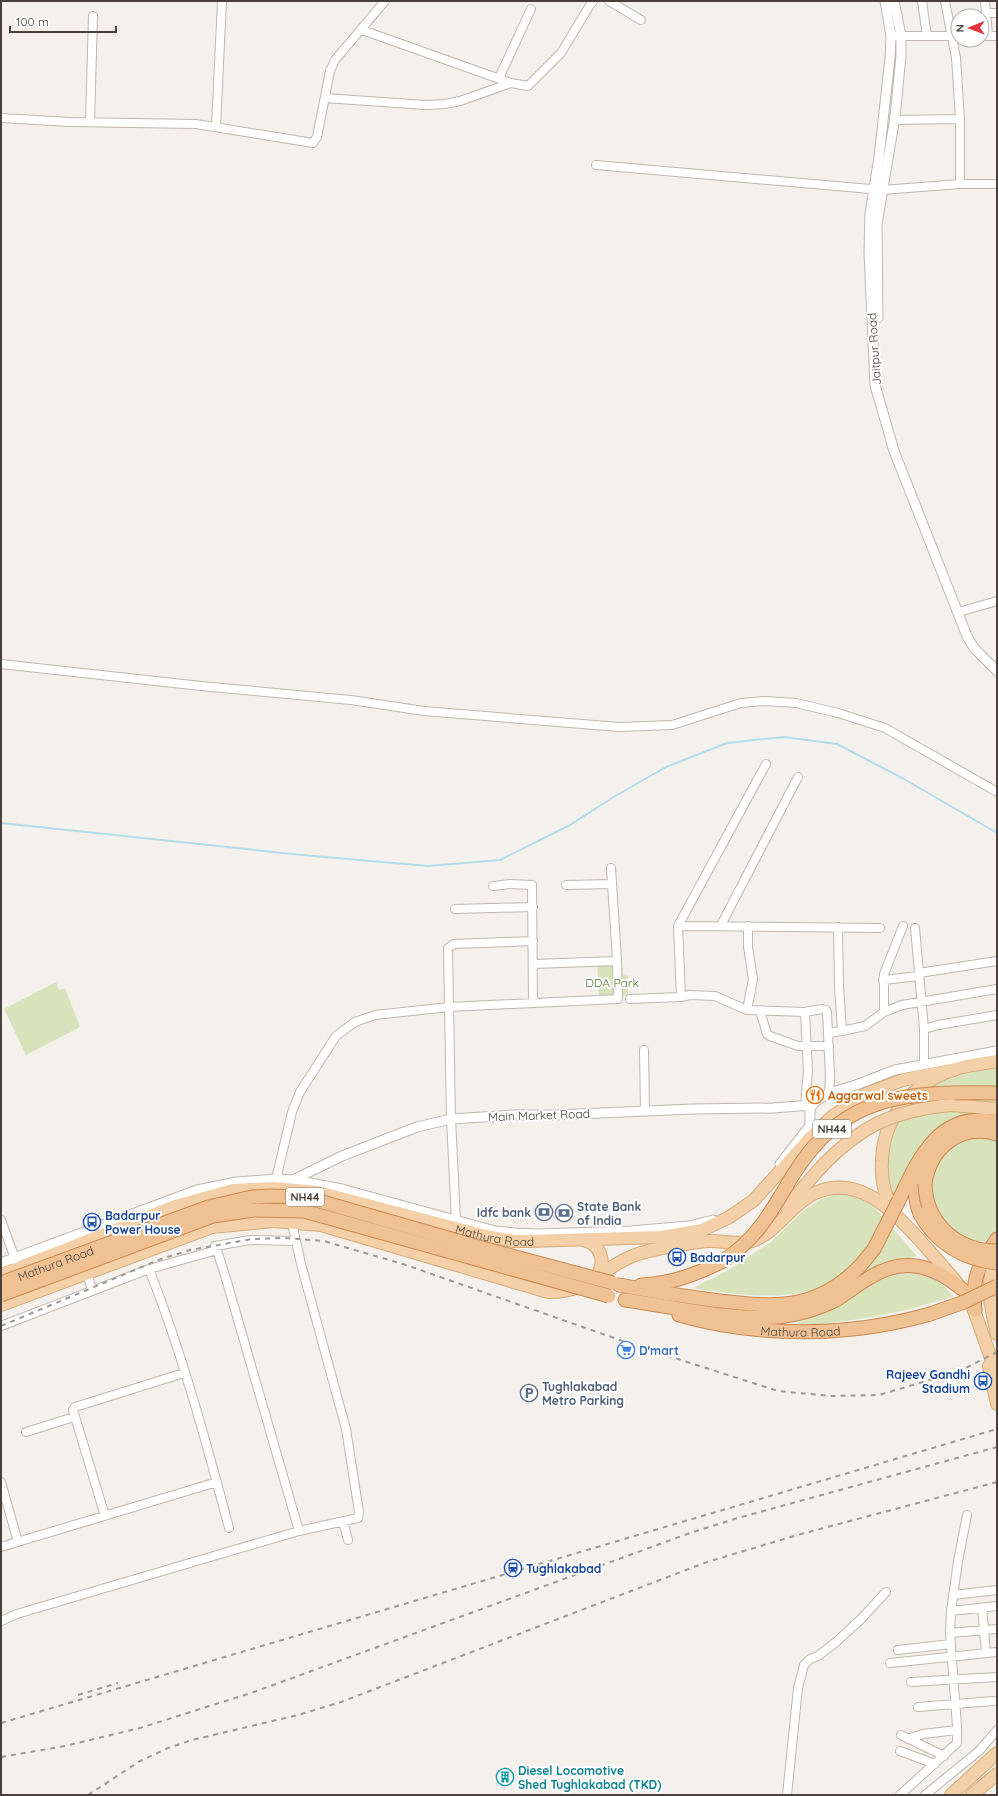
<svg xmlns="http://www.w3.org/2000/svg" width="998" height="1796" viewBox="0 0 998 1796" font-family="Quicksand,sans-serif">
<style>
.green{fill:#d8e3bb}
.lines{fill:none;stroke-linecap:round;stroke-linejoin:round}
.stream{stroke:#b1dce9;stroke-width:2}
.minor-casing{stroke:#bfb7b0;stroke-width:10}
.tertiary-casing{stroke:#bfb7b0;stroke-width:11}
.primary-casing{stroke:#d6aa79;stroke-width:14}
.trunk-casing{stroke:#cb8850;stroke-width:15}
.minor{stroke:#fff;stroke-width:8}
.tertiary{stroke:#fff;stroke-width:9}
.primary{stroke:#f3d0a7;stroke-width:12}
.trunk{stroke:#f0c293;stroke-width:13}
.rail{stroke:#9a9a9a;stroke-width:2;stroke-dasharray:5 5;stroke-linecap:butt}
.primary-bridge-casing{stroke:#d6aa79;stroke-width:14;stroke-linecap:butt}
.trunk-bridge-casing{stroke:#cb8850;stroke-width:15;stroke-linecap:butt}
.primary-bridge{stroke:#f3d0a7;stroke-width:12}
.trunk-bridge{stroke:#f0c293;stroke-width:13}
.labels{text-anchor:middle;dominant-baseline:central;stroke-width:4;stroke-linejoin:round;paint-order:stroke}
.shield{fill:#fff;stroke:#7f7a76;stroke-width:1}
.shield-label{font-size:11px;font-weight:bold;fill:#48413b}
.street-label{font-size:12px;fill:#48413b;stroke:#fff}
.park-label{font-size:12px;fill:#577434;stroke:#fff}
.food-label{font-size:12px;font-weight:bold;fill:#c56008;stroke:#fff;text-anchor:start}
.service-label{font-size:12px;font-weight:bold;fill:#4e5e75;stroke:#fff;text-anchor:start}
.transit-label{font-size:12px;font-weight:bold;fill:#164399;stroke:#fff;text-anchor:start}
.shop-label{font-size:12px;font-weight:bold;fill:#366cbe;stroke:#fff;text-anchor:start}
.culture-label{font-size:12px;font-weight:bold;fill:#0d838f;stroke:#fff;text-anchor:start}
</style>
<rect width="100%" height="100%" fill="#f4f1ed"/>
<path class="green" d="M597 959 623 968V975L628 976V995L599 996Z
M56 982 59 990 65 988 80 1027 26 1055 4 1009Z
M997 1067V1104L972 1100H950V1112H977V1115C922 1121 914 1156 894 1200L888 1187 886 1175 890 1136 905 1110 929 1086 955 1075Z
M979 1136 997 1139V1232L989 1242 977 1241 965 1237 953 1230 941 1219 931 1197 932 1173 937 1160 956 1143Z
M842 1193 857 1196 875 1208 917 1256 868 1271 859 1261C850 1268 841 1276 832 1282 793 1304 735 1294 693 1288L727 1271 771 1242 805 1209 824 1198Z
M899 1272C927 1271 935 1277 954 1296 901 1314 849 1323 794 1325L832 1305 882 1276Z"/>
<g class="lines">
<path class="stream" d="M1 823 302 855 428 866 500 860 570 825 612 798 666 767 727 743 784 737 837 744 904 779 997 833"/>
<defs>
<path id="minor" d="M609 1 641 20
M922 1 927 36
M945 1 956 58 960 119V184
M985 1 988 36
M986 13H997
M891 36H958
M982 36H997
M499 78 531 9
M511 83 528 86 561 53 590 5 593 1
M325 98 425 105 445 104 460 101 511 83 362 30
M1 118 70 122 196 124 313 143 317 137 330 71 335 60 385 1
M894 120 960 119
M90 122 93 16
M216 127 222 1
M596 165 882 190 960 184H997
M962 611 997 601
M1 664 201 686 351 700 424 711 619 727 672 725 741 703 764 701 796 703 838 713 885 728 997 792
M566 885 612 884
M493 886 510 884 532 885 533 1003
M455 909 533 907
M721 925 798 777
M678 926 880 928
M838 927 839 987 842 1031
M915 928 924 1029
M533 964 617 961
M919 973 997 961
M883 980 919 976
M681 997 678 926 766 764
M630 999 681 997 690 995 715 996 747 1010 805 1012 808 1071 805 1105
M747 1010 753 979 748 947V926
M760 1011 767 1034 770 1036 798 1046H829
M805 1012 822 1009 826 1010 827 1012 830 1076 829 1093
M884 1012V974L903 926
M828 1033 842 1031 865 1026 884 1012 902 1005 997 989
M644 1050 645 1111
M924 1064V1029L938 1025 997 1015
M276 1179 292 1112 300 1092 336 1036 355 1022 375 1015 449 1007 618 999 617 961 611 868
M1 1220 17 1264
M456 1221 451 1119 448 948 454 944 533 941
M215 1250V1246L250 1240 296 1241
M149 1269C182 1353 206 1441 229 1528
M87 1273 92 1290
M1 1326 149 1269 217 1250 227 1282 299 1531
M26 1432 74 1417
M1 1482 18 1542
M105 1516 73 1410 75 1407 184 1373
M343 1521 348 1540
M1 1547 217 1482
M953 1595 997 1590
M982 1608 986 1653
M951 1611 997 1606
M1 1621 17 1614 54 1603 234 1550 299 1531 358 1518 359 1512 346 1429 301 1264 292 1223
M950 1633 997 1629
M898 1650 951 1644
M890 1663 997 1652
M911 1682 997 1677
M918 1707 993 1701
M901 1735 944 1756
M908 1739 923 1734 957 1730
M900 1751 935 1764
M787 1795 798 1688 804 1665 810 1659 818 1656 836 1642 861 1619 886 1592
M900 1795 957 1743V1726L950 1633 951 1611 958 1561 967 1515
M925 1795 979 1751 997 1730"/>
<path id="tertiary" d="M885 1 891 36 890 58 879 157 870 213 869 252 875 385 894 451 967 636 974 648 997 671
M878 318 877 224 895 117 901 56V36L894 1
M810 1132V1108L816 1101 829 1093 856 1085 895 1070 997 1051
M780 1164 809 1127
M293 1180 342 1156 417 1127 451 1119 514 1115H554L693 1109 773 1108 812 1105
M1 1263 197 1190 237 1182 276 1179 294 1180 342 1189 495 1231 515 1233 538 1234 630 1231 689 1226 713 1220"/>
<g id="primary">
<path d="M952 1105 997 1109"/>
<path d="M787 1207C815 1173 839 1143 878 1123"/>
<path d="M894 1210C884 1196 881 1178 882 1161 883 1117 912 1085 952 1070 966 1065 982 1064 997 1061"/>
<path d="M583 1240C602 1244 607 1264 595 1278"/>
<path d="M997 1258C984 1282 991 1309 997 1334"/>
<path id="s1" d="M1 1275 175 1206 233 1190 274 1188 318 1192 486 1236 514 1241H528L661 1237 702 1230 728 1218 753 1201 811 1137 833 1116 868 1093 903 1080 954 1070"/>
<path d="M971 1302 997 1375"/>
<path d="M1 1305 212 1227 273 1221 321 1225 548 1292C588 1293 601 1268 635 1255 652 1249 688 1243 707 1241 722 1240 736 1246 752 1241 776 1233 789 1207 811 1195 855 1172 889 1207 917 1237 930 1252 944 1267 957 1283"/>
<path d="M989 1366 997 1404"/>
<path d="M951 1795 997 1753"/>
<path d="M972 1795 997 1774"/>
</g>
<g id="trunk">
<path d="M917 1172C913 1186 915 1200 920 1214"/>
<path d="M925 1184C930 1148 960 1123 997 1134"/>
<path d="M899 1200C919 1157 940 1110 997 1122"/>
<path d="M619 1285C650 1291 681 1296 712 1300 772 1307 815 1313 861 1265"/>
<path d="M641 1285C671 1284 697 1274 723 1261"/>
<path d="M625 1300C675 1307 728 1320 778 1317 798 1315 818 1309 836 1300 847 1293 857 1285 869 1278 903 1256 933 1265 962 1289"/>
<path d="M975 1310C971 1278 979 1265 997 1239"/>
<path id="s2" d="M679 1315C761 1338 849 1337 930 1314"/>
</g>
</defs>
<use href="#minor" class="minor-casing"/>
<use href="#tertiary" class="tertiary-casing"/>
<use href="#primary" class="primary-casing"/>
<use href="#trunk" class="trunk-casing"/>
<use href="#minor" class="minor"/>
<use href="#tertiary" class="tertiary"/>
<use href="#primary" class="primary"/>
<use href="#trunk" class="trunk"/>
<path class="rail" d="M1 1326 161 1259 190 1250 252 1239 284 1238 324 1241 406 1265 634 1345 778 1391 831 1396 879 1395 960 1371 997 1352
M78 1695 118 1683
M1 1723 997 1429
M1 1757 65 1746 140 1728 254 1692 690 1533 738 1518 997 1447
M88 1795 140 1761 168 1748 192 1740 298 1715 341 1702 707 1562 801 1534 997 1482"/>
<defs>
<path id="primary-bridge" d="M878 1123C902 1112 926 1107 952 1105"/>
<g id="trunk-bridge">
<path d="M925 1184C926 1224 958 1251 997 1251"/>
<path d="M920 1214C936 1243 964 1260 997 1263"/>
<path d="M723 1261C759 1237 772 1210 793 1175 844 1092 910 1092 997 1093"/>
<path d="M861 1265 874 1249 899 1200"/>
<path id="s3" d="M1 1283 208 1207 252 1197 270 1196 305 1197 486 1249 613 1283"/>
<path d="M1 1295 213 1216 254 1210 304 1211 609 1296"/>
<path d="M930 1314 964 1302 997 1286"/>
</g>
</defs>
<use href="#primary-bridge" class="primary-bridge-casing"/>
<use href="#trunk-bridge" class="trunk-bridge-casing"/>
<use href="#primary-bridge" class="primary-bridge"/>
<use href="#trunk-bridge" class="trunk-bridge"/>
</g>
<defs>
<symbol id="restaurant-ring" viewBox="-11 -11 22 22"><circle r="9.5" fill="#fff" stroke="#e8710a" stroke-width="1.5"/><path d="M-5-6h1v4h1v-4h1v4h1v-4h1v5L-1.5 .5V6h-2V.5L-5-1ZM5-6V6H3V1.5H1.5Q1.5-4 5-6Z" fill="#e8710a"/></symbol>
<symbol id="bank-ring" viewBox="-11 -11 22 22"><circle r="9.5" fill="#fff" stroke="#5c6f8a" stroke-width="1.5"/><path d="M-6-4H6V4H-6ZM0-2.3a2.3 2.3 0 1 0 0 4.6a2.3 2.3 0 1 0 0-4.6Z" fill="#5c6f8a"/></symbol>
<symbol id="bus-ring" viewBox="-11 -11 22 22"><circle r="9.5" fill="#fff" stroke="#1a4fb4" stroke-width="1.5"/><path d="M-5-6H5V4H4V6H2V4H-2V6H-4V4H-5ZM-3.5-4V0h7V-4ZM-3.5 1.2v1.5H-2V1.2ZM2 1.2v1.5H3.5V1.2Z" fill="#1a4fb4"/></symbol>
<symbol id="supermarket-ring" viewBox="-11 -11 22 22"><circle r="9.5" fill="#fff" stroke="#3f7fe0" stroke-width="1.5"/><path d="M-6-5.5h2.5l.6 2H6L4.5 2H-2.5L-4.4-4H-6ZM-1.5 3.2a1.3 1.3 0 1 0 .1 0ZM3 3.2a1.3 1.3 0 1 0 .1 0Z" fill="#3f7fe0"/></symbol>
<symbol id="parking-ring" viewBox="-11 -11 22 22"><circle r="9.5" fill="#fff" stroke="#5c6f8a" stroke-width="1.5"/><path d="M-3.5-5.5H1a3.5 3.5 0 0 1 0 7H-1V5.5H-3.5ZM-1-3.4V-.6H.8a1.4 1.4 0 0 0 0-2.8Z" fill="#5c6f8a"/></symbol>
<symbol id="station-ring" viewBox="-11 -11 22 22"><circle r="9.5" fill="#fff" stroke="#1a4fb4" stroke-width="1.5"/><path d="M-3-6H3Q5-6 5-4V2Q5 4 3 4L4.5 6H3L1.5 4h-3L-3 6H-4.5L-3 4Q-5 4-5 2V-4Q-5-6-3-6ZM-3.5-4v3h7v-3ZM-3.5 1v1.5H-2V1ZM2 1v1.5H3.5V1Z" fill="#1a4fb4"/></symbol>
<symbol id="building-ring" viewBox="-11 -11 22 22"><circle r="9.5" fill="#fff" stroke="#0f9aa8" stroke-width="1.5"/><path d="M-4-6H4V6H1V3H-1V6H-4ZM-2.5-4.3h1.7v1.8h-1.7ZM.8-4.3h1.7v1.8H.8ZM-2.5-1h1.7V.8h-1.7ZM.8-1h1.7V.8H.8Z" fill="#0f9aa8"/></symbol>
</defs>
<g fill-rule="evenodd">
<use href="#restaurant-ring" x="805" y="1085" width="20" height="20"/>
<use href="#bank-ring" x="534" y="1202" width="20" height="20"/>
<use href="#bank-ring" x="554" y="1203" width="20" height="20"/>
<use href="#bus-ring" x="82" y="1212" width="20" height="20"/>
<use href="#bus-ring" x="667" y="1247" width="20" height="20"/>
<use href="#supermarket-ring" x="616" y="1340" width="20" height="20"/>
<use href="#bus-ring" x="973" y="1371" width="20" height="20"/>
<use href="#parking-ring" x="519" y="1383" width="20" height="20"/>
<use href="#station-ring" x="503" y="1558" width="20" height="20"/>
<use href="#building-ring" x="495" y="1767" width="20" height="20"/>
</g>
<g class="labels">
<g class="shield">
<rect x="813" y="1120" width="38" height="18" rx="3"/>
<rect x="286" y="1188" width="38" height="18" rx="3"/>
</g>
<g class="shield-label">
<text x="832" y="1129">NH44</text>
<text x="305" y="1197">NH44</text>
</g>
<g class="street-label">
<text transform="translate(874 349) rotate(-94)">Jaitpur Road</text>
<text transform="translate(539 1115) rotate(-2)">Main Market Road</text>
<text stroke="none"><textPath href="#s1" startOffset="515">Mathura Road</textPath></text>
<text stroke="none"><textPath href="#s3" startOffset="58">Mathura Road</textPath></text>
<text stroke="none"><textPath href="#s2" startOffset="123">Mathura Road</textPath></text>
</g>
<g class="park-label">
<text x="612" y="982">DDA Park</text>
</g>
<g class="food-label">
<text x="828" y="1095">Aggarwal sweets</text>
</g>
<g class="service-label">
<text x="577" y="1206">State Bank<tspan x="577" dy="14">of India</tspan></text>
<text x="531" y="1212" text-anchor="end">Idfc bank</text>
<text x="542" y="1386">Tughlakabad<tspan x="542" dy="14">Metro Parking</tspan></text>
</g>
<g class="transit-label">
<text x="105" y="1215">Badarpur<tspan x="105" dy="14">Power House</tspan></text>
<text x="690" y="1257">Badarpur</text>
<text x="970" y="1374" text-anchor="end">Rajeev Gandhi<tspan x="970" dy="14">Stadium</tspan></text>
<text x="526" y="1568">Tughlakabad</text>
</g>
<g class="shop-label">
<text x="639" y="1350">D'mart</text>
</g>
<g class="culture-label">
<text x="518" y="1770">Diesel Locomotive<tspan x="518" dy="14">Shed Tughlakabad (TKD)</tspan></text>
</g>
</g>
<rect width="998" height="1796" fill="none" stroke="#48413b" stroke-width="4"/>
<g transform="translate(970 28) rotate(269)"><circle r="19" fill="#ffffff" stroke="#b6b3b1"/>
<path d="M0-3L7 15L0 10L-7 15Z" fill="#e0383c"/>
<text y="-6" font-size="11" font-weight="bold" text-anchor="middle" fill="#48413b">N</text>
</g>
<path d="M10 26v6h106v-6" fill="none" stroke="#48413b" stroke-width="2"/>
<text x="16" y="26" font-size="12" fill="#48413b" stroke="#ffffff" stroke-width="3" paint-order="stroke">100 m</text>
</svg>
